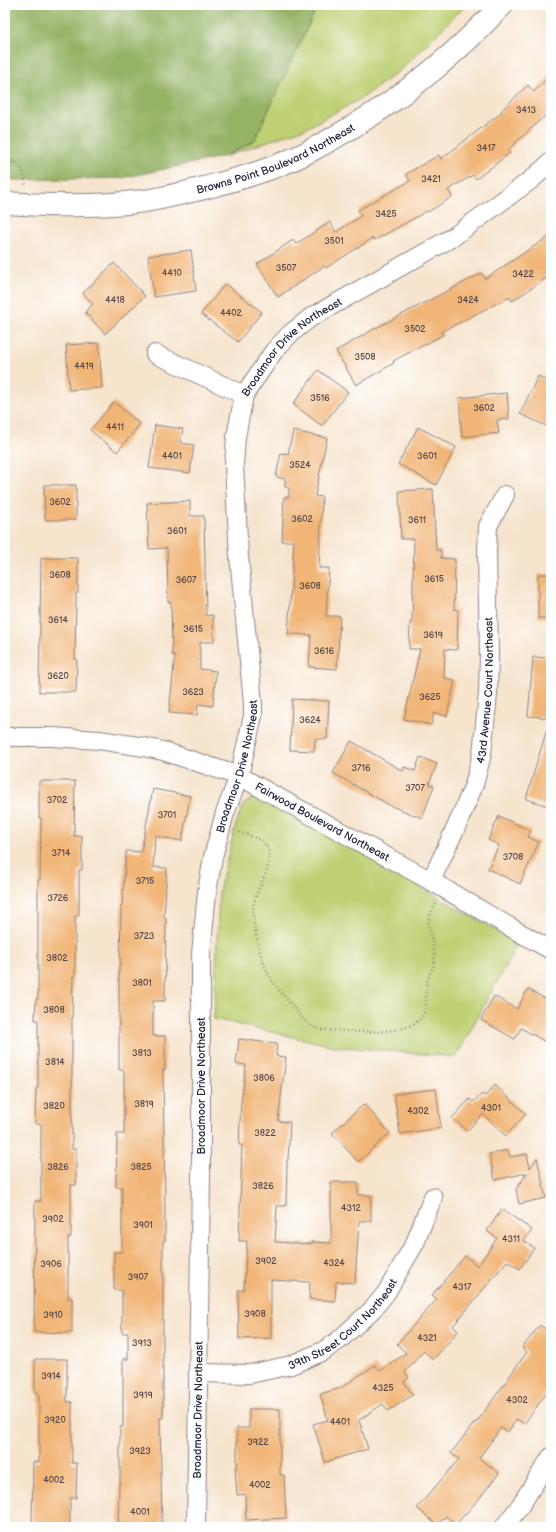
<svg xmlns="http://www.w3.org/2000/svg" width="556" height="1532" viewBox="0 0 556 1532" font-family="'Balsamiq Sans',sans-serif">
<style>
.green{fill:#bed073;stroke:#707957}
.forest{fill:#96b265;stroke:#5c6a50}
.building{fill:#f1b577}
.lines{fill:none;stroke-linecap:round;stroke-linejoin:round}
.minor-casing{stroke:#8c8384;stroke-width:20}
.tertiary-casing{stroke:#8c8384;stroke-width:24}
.path{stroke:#8c8384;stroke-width:2.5;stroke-dasharray:1 3;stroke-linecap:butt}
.minor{stroke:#fff;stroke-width:18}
.tertiary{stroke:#fff;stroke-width:22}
.labels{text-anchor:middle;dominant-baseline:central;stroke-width:3;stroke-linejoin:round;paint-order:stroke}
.number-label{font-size:9px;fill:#56474a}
.street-label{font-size:11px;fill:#22223b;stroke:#fff}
</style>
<rect width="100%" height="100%" fill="#fff"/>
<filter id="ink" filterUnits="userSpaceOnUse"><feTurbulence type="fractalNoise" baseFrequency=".025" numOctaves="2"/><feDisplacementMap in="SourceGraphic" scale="8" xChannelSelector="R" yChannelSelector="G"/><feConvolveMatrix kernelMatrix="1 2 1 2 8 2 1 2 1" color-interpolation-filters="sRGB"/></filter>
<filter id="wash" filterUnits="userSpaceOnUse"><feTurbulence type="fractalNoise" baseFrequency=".012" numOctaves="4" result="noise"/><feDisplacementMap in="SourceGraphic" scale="16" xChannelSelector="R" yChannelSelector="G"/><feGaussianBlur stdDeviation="0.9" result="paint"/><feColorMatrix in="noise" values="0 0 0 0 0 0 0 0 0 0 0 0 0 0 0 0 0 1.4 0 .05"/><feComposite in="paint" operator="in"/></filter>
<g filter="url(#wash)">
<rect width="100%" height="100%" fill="#f6e4cd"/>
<path class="green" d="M319 5H466L405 66 364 97 308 127 226 156 254 141 315 11Z
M253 798H265L518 943 456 1057 334 1046 214 1019 219 891 236 824 243 805Z"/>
<path class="forest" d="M5 5H319L315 11 254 141 226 156 122 178 15 180 5 179Z"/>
<g id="blocks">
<path class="building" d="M551 74V110L508 150 510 153 476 179 473 175 448 190 452 197 428 212 427 211 375 240 373 238 326 268 324 266 278 297 257 264 293 240 296 244 330 222 336 232 361 216 358 210 410 181 406 174 439 155 441 159 502 112 501 111 528 85 534 92Z
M551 235V275L512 301 509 297 441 332 443 335 393 361 394 363 356 385 336 351 374 329 482 273 485 279Z
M191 250 196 291 154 297 148 256Z
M114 263 145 296 105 334 85 312 93 304 83 293Z
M225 284 262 312 238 342 201 314Z
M99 343 102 388 69 390 66 345Z
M318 370 348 392 322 426 293 404Z
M538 376 551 383V428L520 414Z
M507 393 509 419 497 420 499 433 462 437 459 398Z
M114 402 140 424 117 452 90 430Z
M155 425 183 429 180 443 194 445 190 473 149 468Z
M418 427 456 447 436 485 398 464Z
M293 431 327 438 315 496 322 497 319 568H329L326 616H340L337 669 309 667 311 635 288 634 294 541H282L284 497H289V488L285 487V479L276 477 281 453 288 454Z
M44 485H76V520H45Z
M433 489 436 550H441V558L455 559 454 609 458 610 457 650 445 649 444 678 455 680 447 716 434 713 431 725 404 719 420 649H409L410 622H412L414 539H401L399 491Z
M190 501V516H204L206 616 213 615 214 642H200V669L216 671 213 706 198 704 197 715 169 713 175 655H172L171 602H168L167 548 149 549 147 503Z
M41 558H78V593H76L75 659H77L76 692H39Z
M538 574H551V618H538Z
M533 657 551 658V718L528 716Z
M292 699 329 701 327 739H315L314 751 290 750Z
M547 729 551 730V807L526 799Z
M351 741 403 771 404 767 415 771 420 757 437 764 429 784 434 786 422 818 391 806 333 773Z
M39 781H75L74 836H82V870H79V916H75V976H73L72 1020V1149H76V1185H71V1237H68V1298H72V1333L34 1332 35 1201H41V1124H35L36 1088H38V1020H35L36 999H38V880H40L41 818H39Z
M153 789 190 796 182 841 155 836 153 867 167 868 164 918H166L165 1001H153V1036H165V1070H163L165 1210V1241H163V1418H160L162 1527H118L119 1484H120V1427H123V1359H128V1333H122V1290H114V1252H122V1187H116L117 1134H124V1070H119V965H120L121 906H122L126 851 141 852Z
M499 816 531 831 528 837 539 842 520 884 488 869 499 845 488 840Z
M528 989 551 1002V1045L521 1028 515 1039 481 1020 494 996 517 1009Z
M239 1039 277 1044 276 1056 286 1057 278 1121 290 1122 288 1160H287L286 1206H277L275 1242 312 1244V1242L331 1243V1182H358V1195H371V1221H359L355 1283 336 1282 335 1301 309 1299 310 1282 271 1280V1338L239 1339 238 1290H244L247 1241H239L242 1145H239L241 1102 246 1065 236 1064Z
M495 1085 526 1114 506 1136 483 1114 467 1131 452 1118 470 1099 473 1102 482 1094 485 1096Z
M436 1089 441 1128 400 1134 394 1094Z
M364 1104 390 1133 358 1162 332 1133Z
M508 1150 510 1157 527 1154 530 1168 537 1158 546 1198 519 1204 516 1189 527 1173 495 1180 489 1154Z
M502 1209 532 1230 524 1241 534 1248 520 1269 507 1261 453 1326 458 1331 433 1360 424 1351 405 1372 409 1378 404 1382 413 1395 388 1411 383 1404 359 1420 368 1449 325 1462 313 1424 328 1420 320 1394 341 1388 375 1365 380 1371 406 1353 397 1344 437 1299 432 1295 465 1256 478 1266 497 1238 487 1231Z
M540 1325 551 1333V1387L524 1424 517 1419 508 1432 501 1428 479 1458 499 1473 478 1500 456 1524 446 1516 437 1525 417 1508 459 1459 451 1453 475 1422 476 1423 527 1352 522 1348Z
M35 1359H67V1402H72V1463H77L76 1498H70V1527H32L33 1462H39V1393H35Z
M249 1409H280V1475H284L286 1518 246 1520 245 1494 237 1495 235 1468H237V1428H249Z"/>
</g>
</g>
<g filter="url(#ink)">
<use href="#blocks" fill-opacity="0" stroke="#8c8384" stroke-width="1"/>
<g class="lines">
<defs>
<g id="minor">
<path d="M155 354 244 395"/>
<path id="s1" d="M5 737H52L99 740 144 747 163 751 239 776 431 881 515 930 551 950"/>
<path id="s2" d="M431 881 457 825 474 785 482 754 488 694 489 654 487 552 488 526 505 495"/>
<path id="s3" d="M198 1373 250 1374 291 1365 323 1351 338 1341 372 1310 386 1293 415 1243 433 1197"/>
<path id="s4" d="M196 1527 201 1176V954L207 892 213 857 225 813 239 776 253 716V703L239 556 234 465 236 437 244 395 274 351 290 334 310 318 453 237 531 180 551 162"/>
<path d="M504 1527 520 1506 551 1457"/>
</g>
<g id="tertiary">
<path id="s5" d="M5 203C51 206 98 207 144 201 166 198 187 192 208 187 242 178 277 168 308 152 365 122 421 84 468 39 480 28 491 16 502 5"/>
</g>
</defs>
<use href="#minor" class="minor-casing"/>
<use href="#tertiary" class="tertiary-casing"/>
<path class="path" d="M5 158 19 164 24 174 26 185
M239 832C249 836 265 838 268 850 274 870 255 887 253 908 252 923 261 962 269 975 274 985 282 993 289 1002 295 1008 300 1017 307 1023 312 1027 316 1028 323 1030 347 1030 409 1039 423 1015 429 1005 424 992 427 982 428 976 432 970 434 964 436 951 430 935 428 922L429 917 436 903"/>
<use href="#minor" class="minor"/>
<use href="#tertiary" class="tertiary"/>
</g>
</g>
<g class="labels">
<g class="number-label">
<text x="526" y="110">3413</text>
<text x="486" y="148">3417</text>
<text x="431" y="179">3421</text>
<text x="386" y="214">3425</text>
<text x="334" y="241">3501</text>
<text x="286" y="268">3507</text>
<text x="172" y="273">4410</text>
<text x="523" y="274">3422</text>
<text x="115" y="300">4418</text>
<text x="468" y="300">3424</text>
<text x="231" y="313">4402</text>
<text x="415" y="329">3502</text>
<text x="365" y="357">3508</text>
<text x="84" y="366">4419</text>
<text x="320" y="398">3516</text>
<text x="484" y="408">3602</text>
<text x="115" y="427">4411</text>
<text x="172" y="456">4401</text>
<text x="427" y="456">3601</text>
<text x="300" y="465">3524</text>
<text x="60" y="502">3602</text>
<text x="302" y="519">3602</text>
<text x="417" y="520">3611</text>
<text x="177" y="531">3601</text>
<text x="60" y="575">3608</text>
<text x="434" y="579">3615</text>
<text x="186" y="580">3607</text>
<text x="310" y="586">3608</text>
<text x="58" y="620">3614</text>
<text x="193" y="629">3615</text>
<text x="433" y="635">3619</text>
<text x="324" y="651">3616</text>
<text x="58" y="676">3620</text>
<text x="193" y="692">3623</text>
<text x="430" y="697">3625</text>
<text x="310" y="720">3624</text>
<text x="361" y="768">3716</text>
<text x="415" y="788">3707</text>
<text x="57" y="800">3702</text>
<text x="167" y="815">3701</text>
<text x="61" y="853">3714</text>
<text x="513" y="857">3708</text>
<text x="145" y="881">3715</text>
<text x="58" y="898">3726</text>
<text x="144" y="936">3723</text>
<text x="57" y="958">3802</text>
<text x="142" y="983">3801</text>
<text x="54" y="1010">3808</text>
<text x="142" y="1053">3813</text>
<text x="55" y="1062">3814</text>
<text x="264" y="1078">3806</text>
<text x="144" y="1104">3819</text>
<text x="54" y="1106">3820</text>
<text x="491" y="1108">4301</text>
<text x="418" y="1111">4302</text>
<text x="265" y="1133">3822</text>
<text x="58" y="1167">3826</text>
<text x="141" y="1167">3825</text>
<text x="263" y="1186">3826</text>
<text x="351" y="1208">4312</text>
<text x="53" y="1219">3902</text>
<text x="143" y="1225">3901</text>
<text x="511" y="1239">4311</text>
<text x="266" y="1261">3902</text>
<text x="334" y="1263">4324</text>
<text x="51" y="1264">3906</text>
<text x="138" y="1277">3907</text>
<text x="462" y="1287">4317</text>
<text x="255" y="1314">3908</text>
<text x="53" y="1315">3910</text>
<text x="427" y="1338">4321</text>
<text x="142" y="1343">3913</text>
<text x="51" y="1376">3914</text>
<text x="383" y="1388">4325</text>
<text x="143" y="1395">3919</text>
<text x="517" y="1400">4302</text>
<text x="55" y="1420">3920</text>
<text x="340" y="1422">4401</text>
<text x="258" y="1442">3922</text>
<text x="140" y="1451">3923</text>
<text x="54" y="1480">4002</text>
<text x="260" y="1485">4002</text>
<text x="140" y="1512">4001</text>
</g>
<g class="street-label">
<text stroke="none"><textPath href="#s5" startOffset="278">Browns Point Boulevard Northeast</textPath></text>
<text stroke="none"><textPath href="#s4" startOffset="1209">Broadmoor Drive Northeast</textPath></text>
<text stroke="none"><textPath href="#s2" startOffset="201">43rd Avenue Court Northeast</textPath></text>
<text stroke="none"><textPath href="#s4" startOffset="765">Broadmoor Drive Northeast</textPath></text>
<text stroke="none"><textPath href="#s1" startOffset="334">Fairwood Boulevard Northeast</textPath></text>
<text transform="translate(201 1086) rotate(-90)">Broadmoor Drive Northeast</text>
<text stroke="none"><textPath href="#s3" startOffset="161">39th Street Court Northeast</textPath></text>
<text stroke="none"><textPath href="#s4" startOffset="117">Broadmoor Drive Northeast</textPath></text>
</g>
</g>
<rect width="556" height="1532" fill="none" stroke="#fff" stroke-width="20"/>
</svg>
